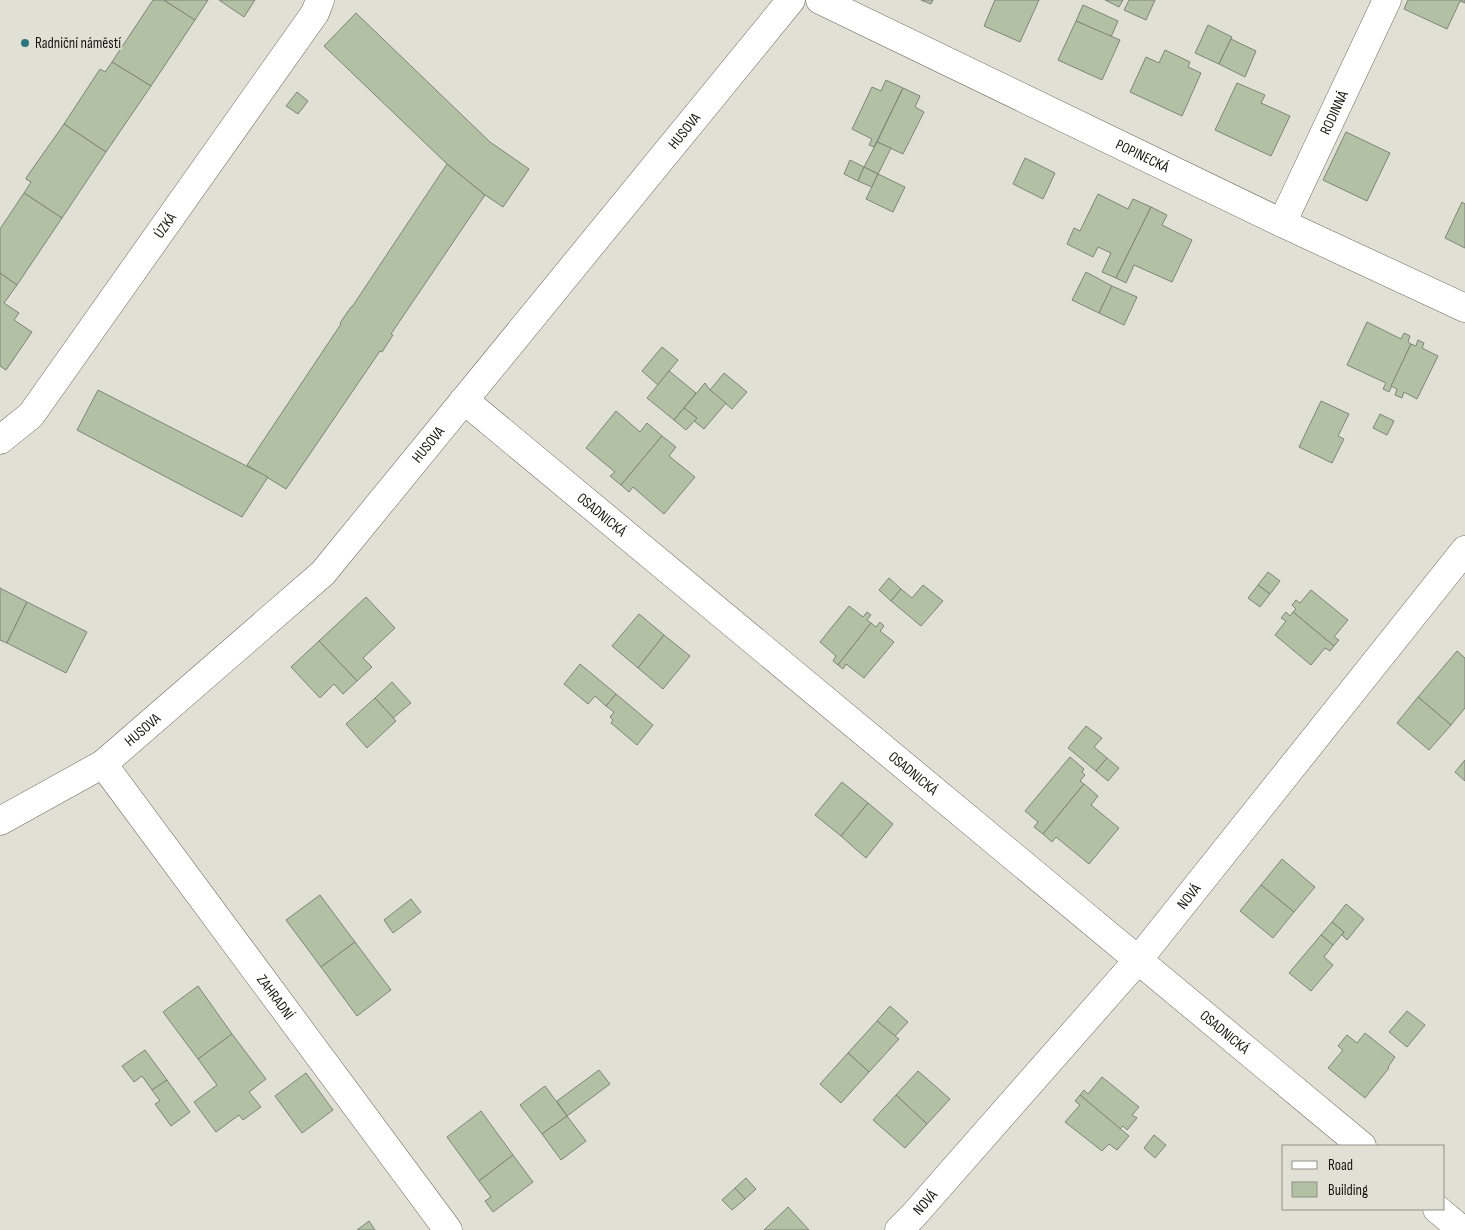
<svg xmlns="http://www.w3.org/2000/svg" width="1465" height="1230" viewBox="0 0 1465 1230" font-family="'Sofia Sans Condensed',sans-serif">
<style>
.building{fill:#b2c1a3;stroke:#7f847a}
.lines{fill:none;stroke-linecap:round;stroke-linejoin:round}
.minor-casing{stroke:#6c6c61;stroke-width:29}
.minor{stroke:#fff;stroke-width:28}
.poi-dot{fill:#2d757e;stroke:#e0e0d4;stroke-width:2}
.labels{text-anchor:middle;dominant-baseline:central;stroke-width:4;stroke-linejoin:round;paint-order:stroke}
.poi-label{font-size:15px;fill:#171713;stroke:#e0e0d4;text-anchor:start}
.street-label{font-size:15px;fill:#171713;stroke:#e0e0d4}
</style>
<rect width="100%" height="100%" fill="#e0e0d4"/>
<!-- building -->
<g class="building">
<path d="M 153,0 L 164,0 L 195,20 L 151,86 L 112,62 Z"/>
<path d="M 164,0 L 208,0 L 195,20 Z"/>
<path d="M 219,0 L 255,0 L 244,17 Z"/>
<path d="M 921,0 L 933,0 L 931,4 Z"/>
<path d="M 995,0 L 1039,0 L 1020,42 L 984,26 Z"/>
<path d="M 1105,0 L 1123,0 L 1119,7 Z"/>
<path d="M 1129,0 L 1155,0 L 1146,20 L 1124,10 Z"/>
<path d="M 1408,0 L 1465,0 L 1465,3 L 1460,1 L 1447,29 L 1404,9 Z"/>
<path d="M 1083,5 L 1118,21 L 1111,37 L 1076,21 Z"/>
<path d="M 356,13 L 490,142 L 529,169 L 503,207 L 485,195 L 447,164 L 324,46 Z"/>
<path d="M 1076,21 L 1120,40 L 1102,80 L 1058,60 Z"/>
<path d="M 1208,25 L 1232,37 L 1219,64 L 1195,53 Z"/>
<path d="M 1231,39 L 1256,51 L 1245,77 L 1219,64 Z"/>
<path d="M 1165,50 L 1190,62 L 1188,67 L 1201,73 L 1182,116 L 1130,92 L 1146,57 L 1159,63 Z"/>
<path d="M 112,62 L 151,86 L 106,152 L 64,124 L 100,69 L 105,72 Z"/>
<path d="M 886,80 L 903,88 L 874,147 L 869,145 L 872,139 L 852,129 L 872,87 L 881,91 Z"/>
<path d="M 1237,83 L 1265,95 L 1261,103 L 1290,116 L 1271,156 L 1215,130 Z"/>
<path d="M 903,88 L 920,96 L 915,107 L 924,112 L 903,154 L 877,142 Z"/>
<path d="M 297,92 L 308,101 L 298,114 L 286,106 Z"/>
<path d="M 64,124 L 106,152 L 62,218 L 24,193 L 31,182 L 26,179 L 26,178 Z"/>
<path d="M 1346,132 L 1390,153 L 1367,201 L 1323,180 Z"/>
<path d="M 877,142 L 891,148 L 878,174 L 864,167 Z"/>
<path d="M 1025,158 L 1055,173 L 1043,199 L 1013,184 Z"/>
<path d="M 850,160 L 864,167 L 858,181 L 844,174 Z"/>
<path d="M 447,164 L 485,195 L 391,334 L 393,335 L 382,352 L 380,351 L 286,489 L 247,465 L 341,324 L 340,323 L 351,307 L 352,307 Z"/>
<path d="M 864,167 L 878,174 L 872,187 L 858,181 Z"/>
<path d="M 878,174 L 905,187 L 893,212 L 866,199 Z"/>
<path d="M 24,193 L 62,218 L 17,285 L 0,273 L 0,229 Z"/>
<path d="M 1098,194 L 1128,209 L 1133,199 L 1151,207 L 1116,278 L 1102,272 L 1111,253 L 1098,247 L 1093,257 L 1067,244 L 1074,228 L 1080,231 Z"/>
<path d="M 1462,202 L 1465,204 L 1465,248 L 1445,238 Z"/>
<path d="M 1151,207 L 1167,215 L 1162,225 L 1192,240 L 1172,282 L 1134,265 L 1126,283 L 1116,278 Z"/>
<path d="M 1086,272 L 1112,286 L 1099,313 L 1072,300 Z"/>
<path d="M 0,273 L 17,285 L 4,303 L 19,313 L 14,320 L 32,332 L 6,370 L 0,366 Z"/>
<path d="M 1112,286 L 1137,297 L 1124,325 L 1099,313 Z"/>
<path d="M 1367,322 L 1401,339 L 1404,333 L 1410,336 L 1408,342 L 1411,344 L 1389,392 L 1383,389 L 1386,383 L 1347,365 Z"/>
<path d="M 1418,340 L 1424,343 L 1422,348 L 1438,356 L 1417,399 L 1404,392 L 1402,398 L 1395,395 L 1397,389 L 1391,386 L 1411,344 L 1416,346 Z"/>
<path d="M 662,347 L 678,360 L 658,385 L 642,371 Z"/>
<path d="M 669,371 L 696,393 L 674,420 L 647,398 Z"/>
<path d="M 724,373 L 747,392 L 732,409 L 710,390 Z"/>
<path d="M 705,383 L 710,390 L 726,403 L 704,429 L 694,421 L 697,418 L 684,408 Z"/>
<path d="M 98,390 L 268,477 L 242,517 L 77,430 Z"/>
<path d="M 1321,401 L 1349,414 L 1338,436 L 1344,439 L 1332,463 L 1299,447 Z"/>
<path d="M 684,408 L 697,418 L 686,430 L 674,420 Z"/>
<path d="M 616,411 L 640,432 L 647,423 L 662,436 L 621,485 L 610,476 L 615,472 L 586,448 Z"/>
<path d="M 1380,414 L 1394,421 L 1387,435 L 1373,428 Z"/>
<path d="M 662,436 L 676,447 L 669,456 L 695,477 L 664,514 L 633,487 L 629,492 L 621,485 Z"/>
<path d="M 1268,572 L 1280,581 L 1270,594 L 1258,585 Z"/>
<path d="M 889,578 L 901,589 L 891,601 L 879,590 Z"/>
<path d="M 923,585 L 943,601 L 921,626 L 891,601 L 901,589 L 912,598 Z"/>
<path d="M 1258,585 L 1270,594 L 1260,607 L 1248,598 Z"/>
<path d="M 0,588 L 27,602 L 7,643 L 0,640 Z"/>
<path d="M 1311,590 L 1348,620 L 1334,637 L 1339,640 L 1334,646 L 1293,612 L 1296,609 L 1292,605 L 1296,600 L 1300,603 Z"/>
<path d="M 366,597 L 395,628 L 363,658 L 372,667 L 357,681 L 319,641 Z"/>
<path d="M 27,602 L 87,632 L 66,673 L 7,643 Z"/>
<path d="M 849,606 L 863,617 L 867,612 L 871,615 L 867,620 L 871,623 L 838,665 L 833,661 L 836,656 L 820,642 Z"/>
<path d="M 1286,612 L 1290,616 L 1293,612 L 1334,646 L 1330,651 L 1325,648 L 1311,665 L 1275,635 L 1286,621 L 1281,618 Z"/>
<path d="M 639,614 L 664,635 L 638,668 L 612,646 Z"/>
<path d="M 880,622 L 884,626 L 880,631 L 894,642 L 864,678 L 846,664 L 843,669 L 838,665 L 871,623 L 876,627 Z"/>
<path d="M 664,635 L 690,656 L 663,689 L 638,668 Z"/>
<path d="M 319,641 L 357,681 L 343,694 L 334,684 L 320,698 L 291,667 Z"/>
<path d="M 1457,651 L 1465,658 L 1465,708 L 1451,725 L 1418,697 Z"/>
<path d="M 580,664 L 616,694 L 606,706 L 595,696 L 588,704 L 564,684 Z"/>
<path d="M 392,682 L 411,703 L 393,718 L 375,698 Z"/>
<path d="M 616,694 L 653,725 L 637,745 L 611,723 L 613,720 L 610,717 L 614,712 L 606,706 Z"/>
<path d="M 1418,697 L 1451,725 L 1429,750 L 1397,723 Z"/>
<path d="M 375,698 L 396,721 L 367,748 L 346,724 Z"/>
<path d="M 1086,726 L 1102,738 L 1094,747 L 1107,758 L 1096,771 L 1068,748 Z"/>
<path d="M 1070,757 L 1084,769 L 1082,772 L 1085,775 L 1080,781 L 1084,784 L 1043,834 L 1034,827 L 1038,822 L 1025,811 Z"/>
<path d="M 1107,758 L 1119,768 L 1108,781 L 1096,771 Z"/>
<path d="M 1465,760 L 1465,781 L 1455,772 Z"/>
<path d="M 842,782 L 868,803 L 841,836 L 815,815 Z"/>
<path d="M 1084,784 L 1098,796 L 1091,805 L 1119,828 L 1089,864 L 1056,837 L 1052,842 L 1043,834 Z"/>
<path d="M 868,803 L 893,824 L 866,858 L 841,836 Z"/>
<path d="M 1282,859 L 1315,887 L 1294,912 L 1261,885 Z"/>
<path d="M 1261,885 L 1294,912 L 1273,938 L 1240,911 Z"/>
<path d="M 320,895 L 355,942 L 321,967 L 286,920 Z"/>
<path d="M 411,899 L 421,912 L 393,933 L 384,920 Z"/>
<path d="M 1346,904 L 1364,919 L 1347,940 L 1342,935 L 1344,932 L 1332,922 Z"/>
<path d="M 1332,922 L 1344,932 L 1333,945 L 1321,935 Z"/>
<path d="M 1321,935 L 1333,945 L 1324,957 L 1333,965 L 1311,991 L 1289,973 Z"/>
<path d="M 355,942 L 391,990 L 357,1016 L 321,967 Z"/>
<path d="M 198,986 L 232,1034 L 198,1059 L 163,1012 Z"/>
<path d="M 890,1006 L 908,1022 L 895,1036 L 877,1021 Z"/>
<path d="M 1407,1011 L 1425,1025 L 1407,1047 L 1389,1032 Z"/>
<path d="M 877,1021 L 899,1039 L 869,1072 L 848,1053 Z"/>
<path d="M 1365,1033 L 1395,1057 L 1388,1067 L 1389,1068 L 1365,1098 L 1328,1068 L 1343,1050 L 1338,1046 L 1347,1035 L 1357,1043 Z"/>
<path d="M 232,1034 L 266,1079 L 249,1092 L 261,1107 L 243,1120 L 239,1115 L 216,1132 L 194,1102 L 217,1085 L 198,1059 Z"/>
<path d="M 145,1050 L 167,1080 L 152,1090 L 142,1076 L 134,1082 L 122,1066 Z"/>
<path d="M 848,1053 L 869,1072 L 841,1103 L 820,1084 Z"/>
<path d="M 599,1070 L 610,1084 L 567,1116 L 557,1101 Z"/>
<path d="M 918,1071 L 950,1099 L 927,1124 L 896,1095 Z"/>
<path d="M 306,1073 L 333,1110 L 302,1133 L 275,1096 Z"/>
<path d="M 1102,1077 L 1139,1107 L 1132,1115 L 1137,1118 L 1127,1130 L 1123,1126 L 1120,1129 L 1080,1095 L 1084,1090 L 1088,1094 Z"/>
<path d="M 167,1080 L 190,1112 L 171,1126 L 155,1104 L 160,1101 L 152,1090 Z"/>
<path d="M 545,1086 L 567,1116 L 542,1134 L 520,1105 Z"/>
<path d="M 896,1095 L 927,1124 L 905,1148 L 873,1120 Z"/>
<path d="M 1080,1095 L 1129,1136 L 1117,1150 L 1109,1144 L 1102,1151 L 1065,1122 L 1080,1105 L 1075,1101 Z"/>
<path d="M 481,1111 L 513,1155 L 479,1181 L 447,1137 Z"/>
<path d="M 567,1116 L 586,1141 L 561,1160 L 542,1134 Z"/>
<path d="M 1154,1135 L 1166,1145 L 1155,1158 L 1144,1148 Z"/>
<path d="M 513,1155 L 533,1182 L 493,1212 L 485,1201 L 491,1197 L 479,1181 Z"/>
<path d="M 746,1178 L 756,1189 L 745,1199 L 735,1188 Z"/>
<path d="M 735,1188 L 745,1199 L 732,1210 L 722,1200 Z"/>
<path d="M 788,1207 L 809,1230 L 764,1230 Z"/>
<path d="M 369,1221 L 375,1230 L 357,1230 Z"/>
</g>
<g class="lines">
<!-- minor casing -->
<g class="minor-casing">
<g id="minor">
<path id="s1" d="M 820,0 L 1282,223 L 1465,308"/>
<path id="s2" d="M 1282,223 L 1387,0"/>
<path id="s3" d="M 464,400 L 1362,1146"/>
<path id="s4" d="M 0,440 L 31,415 L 315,13 L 320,0"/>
<path id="s5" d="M 103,764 L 448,1230"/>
<path id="s6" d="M 0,821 L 103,764 L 323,573 L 791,0"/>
<path d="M 1437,1209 L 1462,1230"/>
<path id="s7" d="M 899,1230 L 913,1216 L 1138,960 L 1465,550"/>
</g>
</g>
<!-- minor -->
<use href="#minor" class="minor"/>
</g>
<!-- markers -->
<circle class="poi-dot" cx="25" cy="43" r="5"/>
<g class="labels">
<!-- poi labels -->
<g class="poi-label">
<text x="35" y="43">Radniční náměstí</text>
</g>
<!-- street labels -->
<g class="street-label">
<text stroke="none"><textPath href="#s2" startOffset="122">RODINNÁ</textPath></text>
<text stroke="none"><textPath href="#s6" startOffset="980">HUSOVA</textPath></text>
<text stroke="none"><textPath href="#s1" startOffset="358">POPINECKÁ</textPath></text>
<text stroke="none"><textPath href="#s4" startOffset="272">ÚZKÁ</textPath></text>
<text stroke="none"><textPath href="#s6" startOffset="575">HUSOVA</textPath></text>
<text stroke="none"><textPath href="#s3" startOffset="179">OSADNICKÁ</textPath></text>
<text stroke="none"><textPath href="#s6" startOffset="170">HUSOVA</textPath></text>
<text stroke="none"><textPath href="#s3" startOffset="584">OSADNICKÁ</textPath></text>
<text stroke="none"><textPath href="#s7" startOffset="442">NOVÁ</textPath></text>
<text stroke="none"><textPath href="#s5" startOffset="290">ZAHRADNÍ</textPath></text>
<text stroke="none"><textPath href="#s3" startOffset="989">OSADNICKÁ</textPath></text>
<text stroke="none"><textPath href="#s7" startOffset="38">NOVÁ</textPath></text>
</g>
</g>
<!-- legend -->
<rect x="1282" y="1145" width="162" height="65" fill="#e0e0d4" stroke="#909087"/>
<rect x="1292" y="1161" width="25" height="8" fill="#ffffff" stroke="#909087"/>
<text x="1328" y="1170" font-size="15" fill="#171713">Road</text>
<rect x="1292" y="1182" width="25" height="15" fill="#b2c1a3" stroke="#909087"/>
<text x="1328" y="1195" font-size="15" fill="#171713">Building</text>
</svg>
